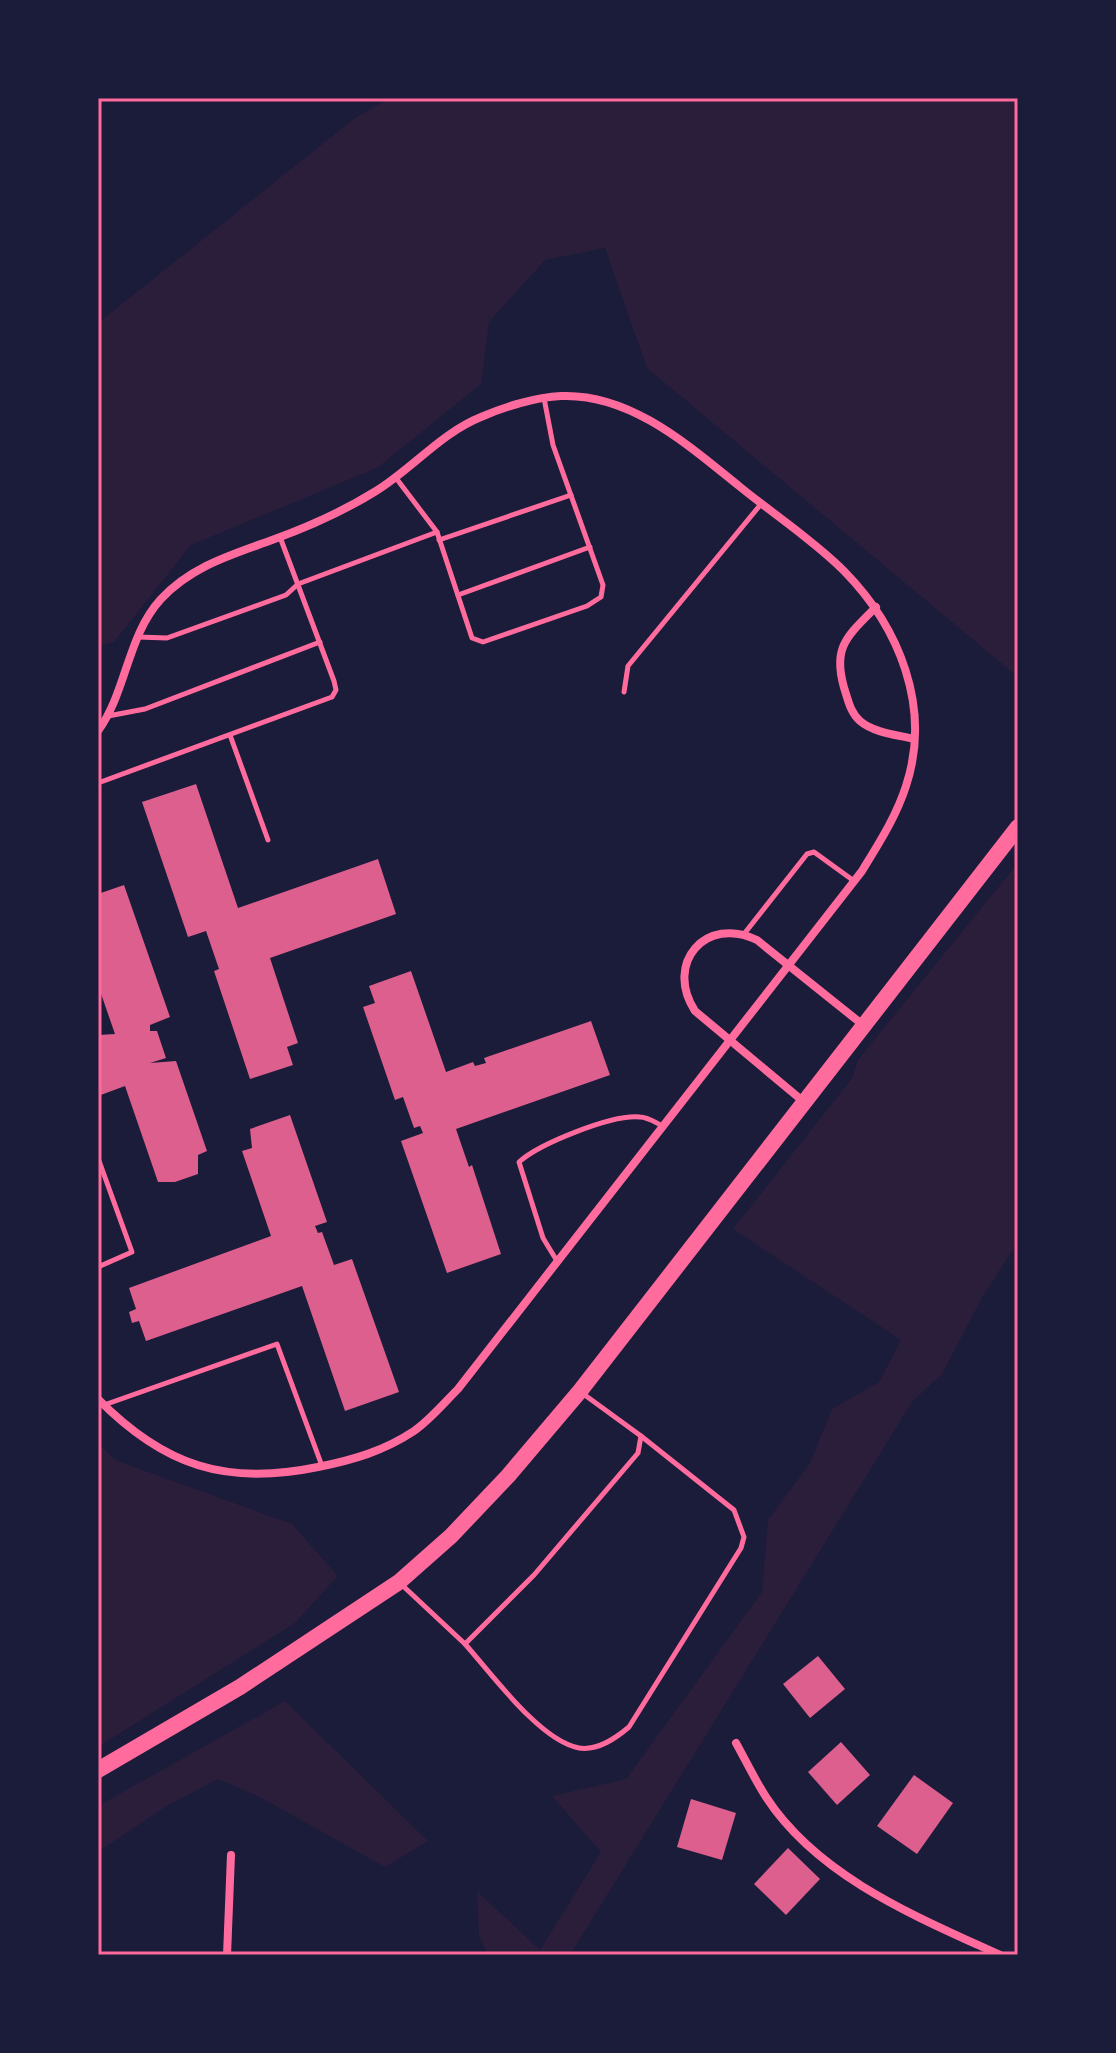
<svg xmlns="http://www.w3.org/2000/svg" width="1116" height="2053" viewBox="0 0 1116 2053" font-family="'DM Sans',sans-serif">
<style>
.green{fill:#2a1e3b}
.building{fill:#dd5f8e}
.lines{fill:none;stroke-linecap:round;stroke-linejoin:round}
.service{stroke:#ff6b9d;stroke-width:5}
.minor{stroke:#ff6b9d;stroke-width:8}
.secondary{stroke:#ff6b9d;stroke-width:16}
.neatline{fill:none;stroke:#ff6b9d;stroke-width:3}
</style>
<rect width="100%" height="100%" fill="#1b1b3a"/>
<!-- green -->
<g class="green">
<path d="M 390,98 L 1018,98 L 1018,677 L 647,368 L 605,248 L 545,260 L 489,322 L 481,384 L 377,468 L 191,545 L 114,642 L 98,646 L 98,323 L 355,118 Z"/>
<path d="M 1018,863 L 1018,1242 L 983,1296 L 942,1374 L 912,1402 L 570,1955 L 488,1955 L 479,1935 L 477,1891 L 540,1950 L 601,1852 L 552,1796 L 626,1779 L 762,1592 L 768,1520 L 810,1463 L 832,1409 L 879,1382 L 901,1340 L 733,1229 L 853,1077 L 857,1061 Z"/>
<path d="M 98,1442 L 115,1460 L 292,1524 L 338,1576 L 295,1623 L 98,1747 Z"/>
<path d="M 285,1701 L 428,1841 L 385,1867 L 258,1796 L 218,1779 L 165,1807 L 98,1852 L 98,1806 Z"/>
</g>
<!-- building -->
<g class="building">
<path d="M 196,784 L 238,908 L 378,859 L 396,914 L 270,958 L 298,1043 L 287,1047 L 293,1065 L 250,1079 L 214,971 L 219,969 L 206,931 L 188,937 L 142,802 Z"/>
<path d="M 124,885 L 170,1017 L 150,1025 L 150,1031 L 157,1031 L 166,1058 L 150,1063 L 176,1061 L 207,1151 L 198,1155 L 198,1174 L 175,1182 L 158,1182 L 125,1086 L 98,1096 L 98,1035 L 115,1034 L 98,985 L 98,894 Z"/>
<path d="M 411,971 L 446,1072 L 473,1062 L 475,1066 L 486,1063 L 484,1058 L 591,1021 L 610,1075 L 456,1129 L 469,1167 L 472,1165 L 501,1254 L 447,1273 L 401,1141 L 423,1133 L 420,1126 L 414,1128 L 403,1097 L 395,1100 L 363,1007 L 375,1003 L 369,986 Z"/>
<path d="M 290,1115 L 327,1222 L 315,1226 L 318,1233 L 322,1232 L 334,1265 L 352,1259 L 399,1392 L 345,1411 L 302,1286 L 146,1341 L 139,1321 L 132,1323 L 129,1312 L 136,1309 L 129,1288 L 271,1236 L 242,1151 L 252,1148 L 250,1129 Z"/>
<path d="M 818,1656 L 845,1689 L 810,1718 L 783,1684 Z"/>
<path d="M 841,1742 L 870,1775 L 837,1805 L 808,1772 Z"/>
<path d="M 914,1775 L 953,1803 L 917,1854 L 877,1826 Z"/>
<path d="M 691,1799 L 736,1813 L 722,1860 L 677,1847 Z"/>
<path d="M 788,1848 L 820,1879 L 786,1915 L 754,1884 Z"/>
</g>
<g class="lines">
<!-- service -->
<g class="service">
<path d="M 396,478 L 437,532 L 472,638 L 483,642 L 587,606 L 601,597 L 603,585 L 553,445 L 544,398"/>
<path d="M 439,540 L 571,495"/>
<path d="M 458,595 L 590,547"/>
<path d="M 138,637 L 167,638 L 286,595 L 298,584 L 437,532"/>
<path d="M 624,692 L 628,666 L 761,504"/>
<path d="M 108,716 L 145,709 L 320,642"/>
<path d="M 230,735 L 268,840"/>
<path d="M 98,783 L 332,697 L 336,690 L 334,681 L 280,537"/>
<path d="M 744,934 L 807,854 L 814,852 L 854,881"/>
<path d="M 98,1158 L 132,1252 L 98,1267"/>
<path d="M 557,1261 L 543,1238 L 519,1162 C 539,1144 612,1114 640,1117 C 648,1117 656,1123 663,1126"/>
<path d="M 104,1405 L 277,1344 L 322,1466"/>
<path d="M 402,1585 L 465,1644 L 534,1575 L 638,1453 L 641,1436 L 582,1393"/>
<path d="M 465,1644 C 491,1673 540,1741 579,1748 C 598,1751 616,1738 629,1727 L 741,1548 L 744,1537 L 734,1510 L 641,1436"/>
</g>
<!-- minor -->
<g class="minor">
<path d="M 876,607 C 845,638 831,649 846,694 C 849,704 852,714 860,721 C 874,733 898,735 914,739"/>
<path d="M 98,731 C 127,691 127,636 161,599 C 192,566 231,555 272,540 C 308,527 344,511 376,491 C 412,469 441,433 481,417 C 504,407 536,397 561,396 C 630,393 688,445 739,486 C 773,514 812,539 844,571 C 899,627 932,707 906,786 C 896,817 879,843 862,871 L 458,1389 C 444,1403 430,1420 414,1431 C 384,1451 353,1460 318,1467 C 226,1486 164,1466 98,1399"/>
<path d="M 804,1102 L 695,1011 C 664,963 706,915 757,940 L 863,1025"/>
<path d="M 736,1743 C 746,1761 755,1780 766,1797 C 818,1877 917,1917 1000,1955"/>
<path d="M 227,1955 L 231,1855"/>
</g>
<!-- secondary -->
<path class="secondary" d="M 98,1770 L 240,1687 L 399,1582 L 451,1536 L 508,1476 L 580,1391 L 1018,827"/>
</g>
<!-- border -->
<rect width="1116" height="2053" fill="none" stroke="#1b1b3a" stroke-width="200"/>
<rect x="100" y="100" width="916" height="1853" class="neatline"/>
</svg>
